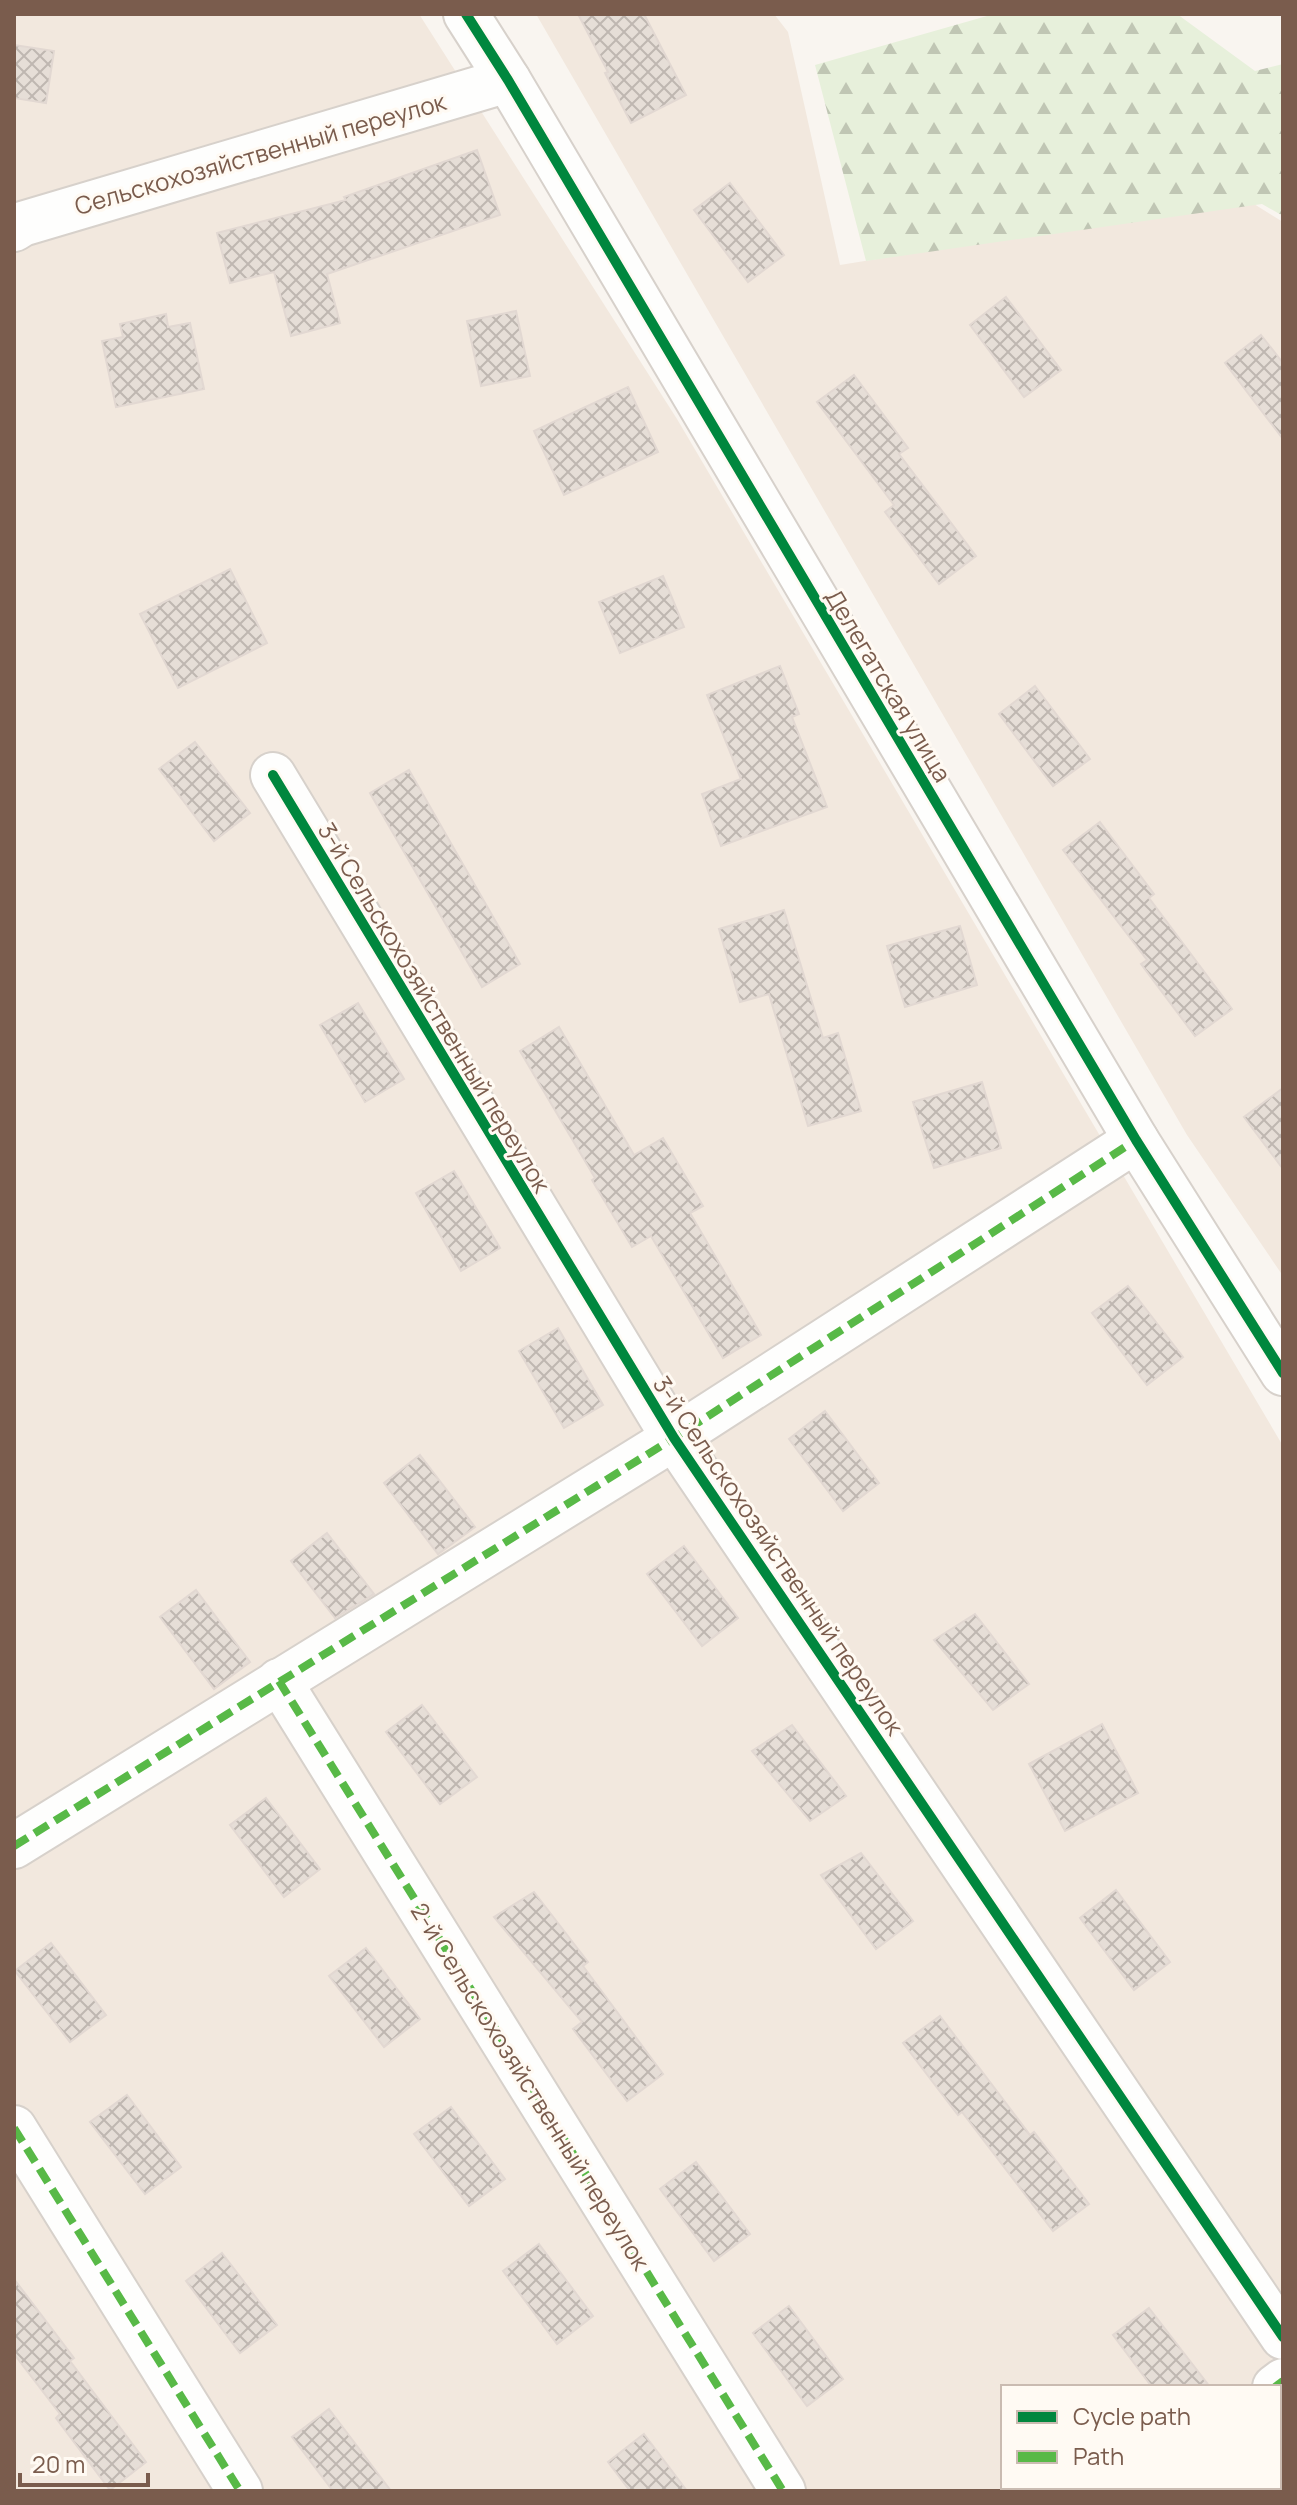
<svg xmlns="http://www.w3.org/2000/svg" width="1297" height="2505" viewBox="0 0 1297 2505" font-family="Manrope,sans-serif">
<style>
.residential{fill:#f2e8de;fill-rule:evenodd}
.forest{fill:url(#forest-firs)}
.building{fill:url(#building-cross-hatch);stroke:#e2d8d2;stroke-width:2}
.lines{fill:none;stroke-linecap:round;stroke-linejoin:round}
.minor-casing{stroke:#d7d1cb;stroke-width:48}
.minor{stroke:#fefefd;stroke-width:44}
.quiet{stroke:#58b947;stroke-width:8;stroke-dasharray:16 8;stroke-linecap:butt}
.cycleway-casing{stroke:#fffaf3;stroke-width:15}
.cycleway{stroke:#00873e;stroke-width:10}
.labels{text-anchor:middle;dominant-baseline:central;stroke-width:6;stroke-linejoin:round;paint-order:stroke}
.street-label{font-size:24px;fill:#7a5c4d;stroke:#fffaf3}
</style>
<defs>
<pattern id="forest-firs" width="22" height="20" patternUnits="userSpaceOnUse" patternTransform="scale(2)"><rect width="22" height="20" fill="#e7f0db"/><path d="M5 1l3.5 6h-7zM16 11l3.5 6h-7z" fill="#c0c6b4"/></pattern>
<pattern id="building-cross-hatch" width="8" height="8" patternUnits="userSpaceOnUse" patternTransform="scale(2)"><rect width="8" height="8" fill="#e6ded7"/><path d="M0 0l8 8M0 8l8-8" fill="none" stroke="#bfb7b1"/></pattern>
</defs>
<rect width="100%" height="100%" fill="#f9f5f0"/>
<!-- residential -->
<g class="residential">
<path d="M 14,14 L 419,14 L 677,419 L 1283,1446 L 1283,2491 L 14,2491 ZM 1003,2387 L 1279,2387 L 1279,2487 L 1003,2487 Z"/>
<path d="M 536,14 L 774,14 L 788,32 L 840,265 L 1246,199 L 1283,222 L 1283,1276 L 1187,1135 Z"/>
</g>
<!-- forest -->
<path class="forest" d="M 994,14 L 1177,14 L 1255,71 L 1283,64 L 1283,216 L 1262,204 L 866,261 L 815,65 Z"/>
<!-- building -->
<g class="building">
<path d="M 578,14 L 644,14 L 686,95 L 631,123 L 605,73 L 608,72 Z"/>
<path d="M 14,45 L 54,51 L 46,103 L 14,98 Z"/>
<path d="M 477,150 L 500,215 L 327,274 L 340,323 L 291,336 L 274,272 L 230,283 L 217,233 L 346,200 L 344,197 Z"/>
<path d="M 730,183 L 784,255 L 748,282 L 694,210 Z"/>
<path d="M 1006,297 L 1061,370 L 1024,397 L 970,325 Z"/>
<path d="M 516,311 L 530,376 L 481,386 L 467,321 Z"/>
<path d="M 166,314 L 168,327 L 190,323 L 204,389 L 116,407 L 102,341 L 123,337 L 120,324 Z"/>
<path d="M 1261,335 L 1283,363 L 1283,439 L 1225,363 Z"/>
<path d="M 854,375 L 908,448 L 899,454 L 976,556 L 939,584 L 885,512 L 894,505 L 817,402 Z"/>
<path d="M 628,387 L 658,452 L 564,495 L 534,431 Z"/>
<path d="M 230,569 L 267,643 L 178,688 L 140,614 Z"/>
<path d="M 663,576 L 684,627 L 620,653 L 599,602 Z"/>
<path d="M 780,666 L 799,714 L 792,717 L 827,807 L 721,846 L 702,794 L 741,779 L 707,695 Z"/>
<path d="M 1035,686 L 1090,759 L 1053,786 L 999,714 Z"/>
<path d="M 195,742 L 250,813 L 214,841 L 159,769 Z"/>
<path d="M 409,770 L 520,964 L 482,987 L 370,793 Z"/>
<path d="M 1100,822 L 1154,894 L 1149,898 L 1232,1009 L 1195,1036 L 1141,964 L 1147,960 L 1063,850 Z"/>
<path d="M 784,910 L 823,1038 L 838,1033 L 861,1111 L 808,1126 L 769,994 L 740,1002 L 719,929 Z"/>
<path d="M 960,926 L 977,985 L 905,1007 L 887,946 Z"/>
<path d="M 358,1003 L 404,1079 L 365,1102 L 320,1025 Z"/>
<path d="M 559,1027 L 634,1155 L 663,1138 L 703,1206 L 690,1213 L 761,1335 L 723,1358 L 651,1236 L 632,1247 L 592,1180 L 595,1178 L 520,1051 Z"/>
<path d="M 982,1082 L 1001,1148 L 934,1168 L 913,1102 Z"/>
<path d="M 1283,1088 L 1283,1169 L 1244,1117 Z"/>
<path d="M 454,1171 L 500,1248 L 461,1271 L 416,1193 Z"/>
<path d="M 1128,1286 L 1183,1357 L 1147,1385 L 1092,1313 Z"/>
<path d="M 558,1328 L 603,1405 L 564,1428 L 519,1351 Z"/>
<path d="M 825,1411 L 879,1483 L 843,1511 L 789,1439 Z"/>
<path d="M 420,1455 L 475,1527 L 438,1554 L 384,1483 Z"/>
<path d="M 327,1533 L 374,1594 L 335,1618 L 291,1561 Z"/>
<path d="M 684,1546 L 738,1618 L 702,1646 L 647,1574 Z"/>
<path d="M 196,1590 L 250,1662 L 214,1689 L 160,1617 Z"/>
<path d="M 975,1614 L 1029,1684 L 993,1710 L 934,1640 Z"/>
<path d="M 422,1705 L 477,1777 L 440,1804 L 386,1732 Z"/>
<path d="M 1102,1724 L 1138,1793 L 1065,1831 L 1029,1764 Z"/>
<path d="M 792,1725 L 846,1796 L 810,1821 L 752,1751 Z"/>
<path d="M 266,1798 L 320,1869 L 284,1897 L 230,1825 Z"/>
<path d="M 861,1853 L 913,1921 L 876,1949 L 821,1875 Z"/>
<path d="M 1116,1890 L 1170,1962 L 1134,1990 L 1080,1918 Z"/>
<path d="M 534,1892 L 588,1962 L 583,1966 L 663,2074 L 627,2101 L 573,2029 L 582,2022 L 494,1917 Z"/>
<path d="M 51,1943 L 106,2015 L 70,2042 L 15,1971 Z"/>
<path d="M 366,1948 L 420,2019 L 384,2047 L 329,1976 Z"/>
<path d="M 940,2016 L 1030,2135 L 1034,2132 L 1089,2204 L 1053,2231 L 962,2112 L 958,2115 L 903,2043 Z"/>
<path d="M 127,2095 L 181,2167 L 145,2194 L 90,2122 Z"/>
<path d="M 451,2107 L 505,2179 L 469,2206 L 414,2134 Z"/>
<path d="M 696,2162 L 750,2234 L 714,2261 L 660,2189 Z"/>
<path d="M 539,2244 L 593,2316 L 557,2344 L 503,2271 Z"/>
<path d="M 222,2253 L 277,2325 L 240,2353 L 186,2281 Z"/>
<path d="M 14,2279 L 74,2358 L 70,2361 L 146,2462 L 110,2490 L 56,2418 L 60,2414 L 14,2354 Z"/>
<path d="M 789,2306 L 843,2379 L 807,2406 L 753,2333 Z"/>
<path d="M 1149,2308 L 1210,2387 L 1152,2387 L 1113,2335 Z"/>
<path d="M 329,2409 L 391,2491 L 333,2491 L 292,2437 Z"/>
<path d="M 644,2434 L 687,2491 L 630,2491 L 608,2462 Z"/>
</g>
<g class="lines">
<!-- minor casing -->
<g class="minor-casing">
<g id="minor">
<path d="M 466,14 L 508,80 L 1136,1140 L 1283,1373"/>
<path d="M 14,229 L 22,224 L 508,80"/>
<path d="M 273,775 L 674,1438 L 1283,2337"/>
<path d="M 279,1681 L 783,2491"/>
<path d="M 14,1846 L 674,1438 L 1136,1140"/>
<path d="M 14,2128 L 240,2491"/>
<path d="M 1275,2387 L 1283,2381"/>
<path d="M 1124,2491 L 1129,2487"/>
</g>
</g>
<!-- minor -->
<use href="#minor" class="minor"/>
<!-- quiet -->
<g class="quiet">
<path d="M 279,1681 L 783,2491"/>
<path d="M 14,1846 L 674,1438 L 1136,1140"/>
<path d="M 14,2128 L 240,2491"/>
<path d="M 1275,2387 L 1283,2381"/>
<path d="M 1124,2491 L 1129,2487"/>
</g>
<!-- cycleway casing -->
<g class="cycleway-casing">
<g id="cycleway">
<path d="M 466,14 L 508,80 L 1136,1140 L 1283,1373"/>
<path d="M 273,775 L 674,1438 L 1283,2337"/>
</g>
</g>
<!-- cycleway -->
<use href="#cycleway" class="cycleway"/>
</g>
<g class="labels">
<!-- street labels -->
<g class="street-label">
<text transform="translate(260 153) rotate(-16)">Сельскохозяйственный переулок</text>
<text transform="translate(889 685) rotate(59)">Делегатская улица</text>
<text transform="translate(435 1007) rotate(59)">3-й Сельскохозяйственный переулок</text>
<text transform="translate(779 1555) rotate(56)">3-й Сельскохозяйственный переулок</text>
<text transform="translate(531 2086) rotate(58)">2-й Сельскохозяйственный переулок</text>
</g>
</g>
<!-- border -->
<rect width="1297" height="2505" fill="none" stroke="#7a5c4d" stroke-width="32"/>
<!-- legend -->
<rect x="1001" y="2385" width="280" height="104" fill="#fffaf3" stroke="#cabbb1" stroke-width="2"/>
<rect x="1017" y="2411" width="40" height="12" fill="#00873e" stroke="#cabbb1" stroke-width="2"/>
<text x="1073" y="2425" font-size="24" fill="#7a5c4d">Cycle path</text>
<rect x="1017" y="2451" width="40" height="12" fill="#58b947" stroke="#cabbb1" stroke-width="2"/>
<text x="1073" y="2465" font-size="24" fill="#7a5c4d">Path</text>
<!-- scale -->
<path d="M20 2473v12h128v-12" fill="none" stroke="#7a5c4d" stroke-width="4"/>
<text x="32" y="2473" font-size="24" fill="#7a5c4d" stroke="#fffaf3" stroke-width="6" paint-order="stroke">20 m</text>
</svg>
